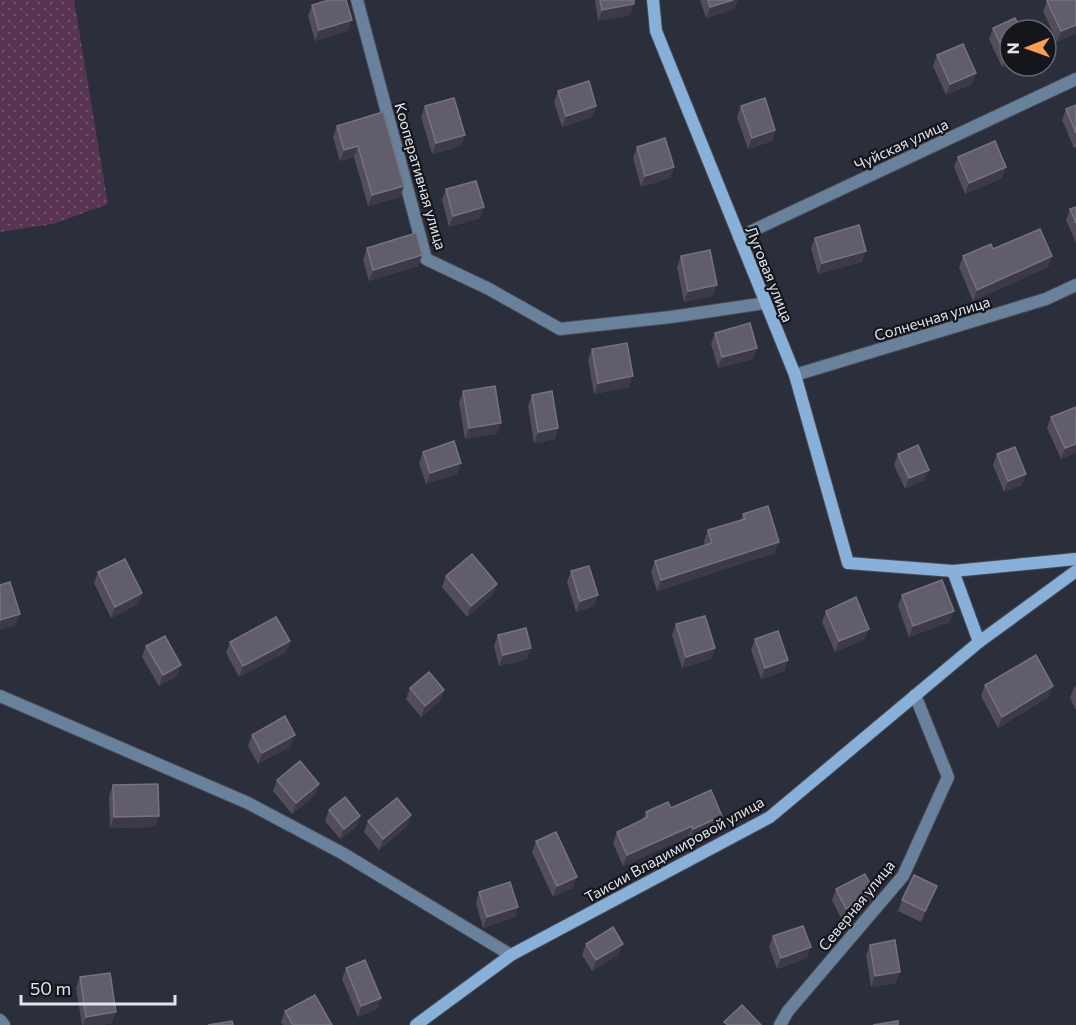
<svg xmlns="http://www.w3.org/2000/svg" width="1076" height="1025" viewBox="0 0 1076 1025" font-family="Commissioner,sans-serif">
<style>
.green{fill:url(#green-dots)}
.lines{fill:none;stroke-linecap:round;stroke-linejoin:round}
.street-casing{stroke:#484b57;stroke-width:14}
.secondary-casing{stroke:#484b57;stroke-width:14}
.street{stroke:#69819b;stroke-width:12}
.secondary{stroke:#88b0d9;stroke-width:12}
.wall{fill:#534d5b}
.shaded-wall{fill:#3c3a48}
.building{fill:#625d6b;stroke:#76727f;stroke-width:1.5}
.labels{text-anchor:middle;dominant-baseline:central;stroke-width:4.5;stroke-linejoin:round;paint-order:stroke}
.street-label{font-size:15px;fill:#e2e3ec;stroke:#15161c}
</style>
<defs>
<pattern id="green-dots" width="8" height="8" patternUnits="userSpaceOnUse" patternTransform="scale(1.5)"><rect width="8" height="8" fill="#593453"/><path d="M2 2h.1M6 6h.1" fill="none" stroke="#71516c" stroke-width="1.8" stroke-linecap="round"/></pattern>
</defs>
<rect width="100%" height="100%" fill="#2b2e3b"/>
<!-- green -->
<path class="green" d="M 0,0 L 74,0 L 108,204 L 53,224 L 0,232 Z"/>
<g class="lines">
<!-- street casing -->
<g class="street-casing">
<g id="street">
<path d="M 357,0 L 426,259 L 489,289 L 560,329 L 671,317 L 766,303"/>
<path d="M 739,237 L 1076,79"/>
<path d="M 795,375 L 1046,299 L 1076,285"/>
<path d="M 0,696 L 248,803 L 342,853 L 511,955"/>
<path d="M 0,1020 L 4,1025"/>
<path d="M 780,1025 L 788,1011 L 903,876 L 948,777 L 915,695"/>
</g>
</g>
<!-- secondary casing -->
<g class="secondary-casing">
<g id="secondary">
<path d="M 653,0 L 656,31 L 795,375 L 848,563 L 953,571 L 1076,559"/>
<path d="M 953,571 L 979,642"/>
<path d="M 416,1025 L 511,955 L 770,817 L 979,642 L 1076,571"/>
</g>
</g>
<!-- street -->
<use href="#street" class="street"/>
<!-- secondary -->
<use href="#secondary" class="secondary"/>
</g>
<!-- wall -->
<g class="wall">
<path d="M 595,0 L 634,0 L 630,15 L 598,21 Z"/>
<path d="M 700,0 L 733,0 L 735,9 L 706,18 Z"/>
<path d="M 1076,0 L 1057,42 L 1043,11 L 1047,1 Z"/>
<path d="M 312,5 L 348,31 L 315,41 L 308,16 Z"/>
<path d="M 993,28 L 1010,64 L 1002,67 L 989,39 Z"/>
<path d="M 937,55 L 972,84 L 946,95 L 933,66 Z"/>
<path d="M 558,91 L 596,106 L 592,117 L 562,127 L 554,102 Z"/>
<path d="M 1076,105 L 1076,147 L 1074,148 L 1062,120 L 1066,109 Z"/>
<path d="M 425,106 L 461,146 L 432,154 L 421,117 Z"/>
<path d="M 741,106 L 775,130 L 772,141 L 748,149 L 737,117 Z"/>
<path d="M 337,126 L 404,186 L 400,197 L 368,206 L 354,157 L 340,161 L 333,137 Z"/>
<path d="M 637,147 L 674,167 L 670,178 L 641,187 L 633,158 Z"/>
<path d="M 958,157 L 1006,167 L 1002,178 L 965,194 L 954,167 Z"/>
<path d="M 446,189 L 484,207 L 480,218 L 449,227 L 442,200 Z"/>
<path d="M 1076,207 L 1076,243 L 1066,220 L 1070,209 Z"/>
<path d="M 815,238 L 862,262 L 818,274 L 811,248 Z"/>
<path d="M 367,248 L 422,255 L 418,266 L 369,281 L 363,259 Z"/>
<path d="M 993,249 L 1052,256 L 1048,267 L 973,301 L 959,267 L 963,256 Z"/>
<path d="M 681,256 L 713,296 L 684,302 L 677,267 Z"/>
<path d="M 715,333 L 753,359 L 718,368 L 711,344 Z"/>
<path d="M 592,349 L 629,387 L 594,394 L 588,360 Z"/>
<path d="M 463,391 L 497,434 L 465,439 L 459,402 Z"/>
<path d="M 532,395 L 555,439 L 534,443 L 528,406 Z"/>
<path d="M 1076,407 L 1076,453 L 1061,459 L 1047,428 L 1051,417 Z"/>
<path d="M 423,452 L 461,463 L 457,474 L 426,484 L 419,463 Z"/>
<path d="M 898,454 L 925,480 L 905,489 L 894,465 Z"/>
<path d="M 997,454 L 1026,474 L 1022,485 L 1004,492 L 993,465 Z"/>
<path d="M 743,514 L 775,553 L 657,591 L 651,572 L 655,561 L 705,545 L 704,541 L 708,530 L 741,520 Z"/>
<path d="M 571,571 L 594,606 L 576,612 L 567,582 Z"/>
<path d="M 98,572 L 142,593 L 138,604 L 111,618 L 94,583 Z"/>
<path d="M 446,576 L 497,584 L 493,594 L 467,617 L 442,587 Z"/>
<path d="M 902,595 L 950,622 L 909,637 L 898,606 Z"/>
<path d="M 826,611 L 865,639 L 835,652 L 822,622 Z"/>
<path d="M 676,624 L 715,648 L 711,659 L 682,668 L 672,635 Z"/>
<path d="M 498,635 L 527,659 L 499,666 L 494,646 Z"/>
<path d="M 755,639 L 788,660 L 784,671 L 761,679 L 751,650 Z"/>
<path d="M 290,641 L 286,652 L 239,677 L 226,653 L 230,642 Z"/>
<path d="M 146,646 L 177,676 L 159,686 L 142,657 Z"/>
<path d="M 985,685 L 1049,697 L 998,728 L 981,696 Z"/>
<path d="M 1076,686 L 1076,710 L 1070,698 L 1074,687 Z"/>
<path d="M 410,688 L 444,690 L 440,701 L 421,717 L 406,699 Z"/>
<path d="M 252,735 L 291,746 L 258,764 L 248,746 Z"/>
<path d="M 277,780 L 319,784 L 315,795 L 292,814 L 273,791 Z"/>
<path d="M 113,785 L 155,827 L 110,828 L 109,796 Z"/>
<path d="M 671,808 L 718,827 L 689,840 L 688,837 L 623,866 L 613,843 L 617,832 L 643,819 L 646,812 Z"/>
<path d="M 329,810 L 360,816 L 356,827 L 340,839 L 325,821 Z"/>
<path d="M 411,815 L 407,826 L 379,850 L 364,832 L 368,821 Z"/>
<path d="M 536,841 L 573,888 L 553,897 L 532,852 Z"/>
<path d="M 937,886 L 933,897 L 921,922 L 898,911 L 902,900 Z"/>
<path d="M 836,889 L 874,891 L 870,902 L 842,920 L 832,900 Z"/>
<path d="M 479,892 L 518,907 L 515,917 L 483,928 L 476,903 Z"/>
<path d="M 773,936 L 807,958 L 777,969 L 769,947 Z"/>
<path d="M 586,944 L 619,954 L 592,971 L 582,955 Z"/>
<path d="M 870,945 L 896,983 L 871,987 L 866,955 Z"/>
<path d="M 346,968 L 381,998 L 377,1009 L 358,1017 L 342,979 Z"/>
<path d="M 80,977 L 112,1023 L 101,1025 L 82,1025 L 76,988 Z"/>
<path d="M 285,1011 L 332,1025 L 283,1025 L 281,1022 Z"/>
</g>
<!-- shaded-wall -->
<g class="shaded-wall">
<path d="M 733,0 L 738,0 L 735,9 L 706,18 L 710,7 Z"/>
<path d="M 634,4 L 630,15 L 598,21 L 602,10 Z"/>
<path d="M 352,20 L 348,31 L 315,41 L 319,30 Z"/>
<path d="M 1076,25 L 1076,34 L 1057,42 L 1061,31 Z"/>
<path d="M 1010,55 L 1010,64 L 1002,67 L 1006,57 Z"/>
<path d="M 976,73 L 972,84 L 946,95 L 950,84 Z"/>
<path d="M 596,106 L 592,117 L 562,127 L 566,116 Z"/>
<path d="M 775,130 L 772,141 L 748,149 L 752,138 Z"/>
<path d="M 465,135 L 461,146 L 432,154 L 436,143 Z"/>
<path d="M 358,146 L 354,157 L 340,161 L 344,150 Z"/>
<path d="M 674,167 L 670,178 L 641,187 L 645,176 Z"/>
<path d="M 1006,167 L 1002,178 L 965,194 L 969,183 Z"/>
<path d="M 404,186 L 400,197 L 368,206 L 372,195 Z"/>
<path d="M 484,207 L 480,218 L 449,227 L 453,216 Z"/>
<path d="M 866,251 L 862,262 L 818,274 L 822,263 Z"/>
<path d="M 422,255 L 418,266 L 369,281 L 373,270 Z"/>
<path d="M 1052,256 L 1048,267 L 973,301 L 977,290 Z"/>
<path d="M 717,285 L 713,296 L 684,302 L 688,291 Z"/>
<path d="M 757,348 L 753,359 L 718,368 L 722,357 Z"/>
<path d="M 633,376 L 629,387 L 594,394 L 598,383 Z"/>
<path d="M 501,423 L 497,434 L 465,439 L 469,428 Z"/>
<path d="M 558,428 L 555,439 L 534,443 L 538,432 Z"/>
<path d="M 1076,444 L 1076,453 L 1061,459 L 1065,448 Z"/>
<path d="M 461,463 L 457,474 L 426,484 L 430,473 Z"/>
<path d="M 929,470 L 925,480 L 905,489 L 909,478 Z"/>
<path d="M 1026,474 L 1022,485 L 1004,492 L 1008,481 Z"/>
<path d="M 779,542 L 775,553 L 657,591 L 661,580 Z"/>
<path d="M 497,584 L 493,594 L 467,617 L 471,606 Z"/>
<path d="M 142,593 L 138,604 L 111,618 L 115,607 Z"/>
<path d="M 598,595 L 594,606 L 576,612 L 580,601 Z"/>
<path d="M 954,611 L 950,622 L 909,637 L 913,626 Z"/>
<path d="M 20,614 L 16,625 L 0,630 L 0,620 Z"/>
<path d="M 869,629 L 865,639 L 835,652 L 839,641 Z"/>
<path d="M 290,641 L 286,652 L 239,677 L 243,666 Z"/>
<path d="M 531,648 L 527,659 L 499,666 L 503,655 Z"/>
<path d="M 715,648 L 711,659 L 682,668 L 686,657 Z"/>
<path d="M 788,660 L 784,671 L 761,679 L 765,668 Z"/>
<path d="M 181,665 L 177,676 L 159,686 L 163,675 Z"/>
<path d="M 1053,686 L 1049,697 L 998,728 L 1002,717 Z"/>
<path d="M 444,690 L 440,701 L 421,717 L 425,706 Z"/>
<path d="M 295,735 L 291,746 L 258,764 L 262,753 Z"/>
<path d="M 319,784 L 315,795 L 292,814 L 296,803 Z"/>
<path d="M 411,815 L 407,826 L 379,850 L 383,839 Z"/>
<path d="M 159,816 L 155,827 L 110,828 L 114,817 Z"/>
<path d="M 360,816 L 356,827 L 340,839 L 344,829 Z"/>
<path d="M 722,816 L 718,827 L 689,840 L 693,829 Z"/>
<path d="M 692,826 L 688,837 L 623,866 L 627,855 Z"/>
<path d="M 577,877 L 573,888 L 553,897 L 557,886 Z"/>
<path d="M 937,886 L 933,897 L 921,922 L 925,911 Z"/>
<path d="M 874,891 L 870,902 L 842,920 L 846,909 Z"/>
<path d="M 518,907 L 515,917 L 483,928 L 487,917 Z"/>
<path d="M 623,944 L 619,954 L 592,971 L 596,960 Z"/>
<path d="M 811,947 L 807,958 L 777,969 L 781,958 Z"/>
<path d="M 900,972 L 896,983 L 871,987 L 875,976 Z"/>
<path d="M 381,998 L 377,1009 L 358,1017 L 361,1006 Z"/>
<path d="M 116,1012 L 112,1023 L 101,1025 L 83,1025 L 86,1017 Z"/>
</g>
<!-- building -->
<g class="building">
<path d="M 329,0 L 346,0 L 352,20 L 319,30 L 312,5 Z"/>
<path d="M 600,0 L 634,0 L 634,4 L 602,10 Z"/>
<path d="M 708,0 L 733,0 L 710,7 Z"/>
<path d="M 1048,0 L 1076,0 L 1076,25 L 1061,31 L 1047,1 Z"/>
<path d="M 1015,18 L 1021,30 L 1010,30 L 1010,55 L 1006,57 L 993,28 Z"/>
<path d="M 963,44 L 976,73 L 950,84 L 937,55 Z"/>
<path d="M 589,81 L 596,106 L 566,116 L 558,91 Z"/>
<path d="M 454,98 L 465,135 L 436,143 L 425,106 Z"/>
<path d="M 765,98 L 775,130 L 752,138 L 741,106 Z"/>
<path d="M 1076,105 L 1076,133 L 1066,109 Z"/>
<path d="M 383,112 L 404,186 L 372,195 L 358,146 L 344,150 L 337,126 Z"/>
<path d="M 665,138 L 674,167 L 645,176 L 637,147 Z"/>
<path d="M 995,141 L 1006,167 L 969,183 L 958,157 Z"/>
<path d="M 476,181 L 484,207 L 453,216 L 446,189 Z"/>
<path d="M 1076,207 L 1076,223 L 1070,209 Z"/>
<path d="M 859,225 L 866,251 L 822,263 L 815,238 Z"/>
<path d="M 1040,229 L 1052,256 L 977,290 L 963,256 L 991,244 L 993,249 Z"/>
<path d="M 416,233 L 422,255 L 373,270 L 367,248 Z"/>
<path d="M 710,250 L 717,285 L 688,291 L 681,256 Z"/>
<path d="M 750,323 L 757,348 L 722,357 L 715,333 Z"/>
<path d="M 627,343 L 633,376 L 598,383 L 592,349 Z"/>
<path d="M 495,386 L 501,423 L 469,428 L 463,391 Z"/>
<path d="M 552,391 L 558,428 L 538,432 L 532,395 Z"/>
<path d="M 1076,407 L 1076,444 L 1065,448 L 1051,417 Z"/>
<path d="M 454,441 L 461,463 L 430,473 L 423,452 Z"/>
<path d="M 918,445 L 929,470 L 909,478 L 898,454 Z"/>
<path d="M 1015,447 L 1026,474 L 1008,481 L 997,454 Z"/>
<path d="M 768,506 L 779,542 L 661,580 L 655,561 L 712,543 L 708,530 L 745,519 L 743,514 Z"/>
<path d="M 472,554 L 497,584 L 471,606 L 446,576 Z"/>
<path d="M 125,559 L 142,593 L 115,607 L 98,572 Z"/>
<path d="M 589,566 L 598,595 L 580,601 L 571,571 Z"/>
<path d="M 942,580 L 954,611 L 913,626 L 902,595 Z"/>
<path d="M 10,582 L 20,614 L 0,620 L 0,585 Z"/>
<path d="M 856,597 L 869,629 L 839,641 L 826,611 Z"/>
<path d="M 705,616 L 715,648 L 686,657 L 676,624 Z"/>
<path d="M 276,617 L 290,641 L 243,666 L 230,642 Z"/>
<path d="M 526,628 L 531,648 L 503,655 L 498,635 Z"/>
<path d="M 778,631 L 788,660 L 765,668 L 755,639 Z"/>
<path d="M 165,636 L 181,665 L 163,675 L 146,646 Z"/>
<path d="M 1036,655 L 1053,686 L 1002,717 L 985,685 Z"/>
<path d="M 429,672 L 444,690 L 425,706 L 410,688 Z"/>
<path d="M 285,716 L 295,735 L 262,753 L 252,735 Z"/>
<path d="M 300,761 L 319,784 L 296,803 L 277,780 Z"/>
<path d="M 158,784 L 159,816 L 114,817 L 113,785 Z"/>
<path d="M 711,790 L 722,816 L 693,829 L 692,826 L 627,855 L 617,832 L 648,817 L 646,812 L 668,802 L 671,808 Z"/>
<path d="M 345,797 L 360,816 L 344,829 L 329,810 Z"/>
<path d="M 397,798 L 411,815 L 383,839 L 368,821 Z"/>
<path d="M 556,832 L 577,877 L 557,886 L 536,841 Z"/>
<path d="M 865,874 L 874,891 L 846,909 L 836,889 Z"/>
<path d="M 914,875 L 937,886 L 925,911 L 902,900 Z"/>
<path d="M 510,882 L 518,907 L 487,917 L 479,892 Z"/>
<path d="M 803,926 L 811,947 L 781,958 L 773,936 Z"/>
<path d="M 613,927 L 623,944 L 596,960 L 586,944 Z"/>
<path d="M 895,940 L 900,972 L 875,976 L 870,945 Z"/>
<path d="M 365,960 L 381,998 L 361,1006 L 346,968 Z"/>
<path d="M 110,973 L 116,1012 L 86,1017 L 80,977 Z"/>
<path d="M 315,995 L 332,1025 L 293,1025 L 285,1011 Z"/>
<path d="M 742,1005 L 761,1025 L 728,1025 L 724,1022 Z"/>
<path d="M 232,1021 L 233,1025 L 208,1025 Z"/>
<path d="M 898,1021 L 898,1025 L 873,1025 Z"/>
</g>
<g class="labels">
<!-- street labels -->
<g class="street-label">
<text transform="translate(901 144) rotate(-25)">Чуйская улица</text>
<text transform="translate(421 176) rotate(74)">Кооперативная улица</text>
<text transform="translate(770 274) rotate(68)">Луговая улица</text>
<text transform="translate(932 318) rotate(-17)">Солнечная улица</text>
<text transform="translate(674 849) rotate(-29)">Таисии Владимировой улица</text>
<text transform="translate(856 905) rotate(-51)">Северная улица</text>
</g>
</g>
<!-- north arrow -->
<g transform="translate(1028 48) rotate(269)"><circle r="28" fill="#15161c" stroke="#67686f" stroke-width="1.5"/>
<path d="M0-4.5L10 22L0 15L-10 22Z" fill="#fc9d52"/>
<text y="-9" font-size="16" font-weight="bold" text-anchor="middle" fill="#e2e3ec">N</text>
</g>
<!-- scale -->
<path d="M21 995v9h154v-9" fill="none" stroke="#e2e3ec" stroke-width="3"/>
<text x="30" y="995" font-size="18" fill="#e2e3ec" stroke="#15161c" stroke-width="4.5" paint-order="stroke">50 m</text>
</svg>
